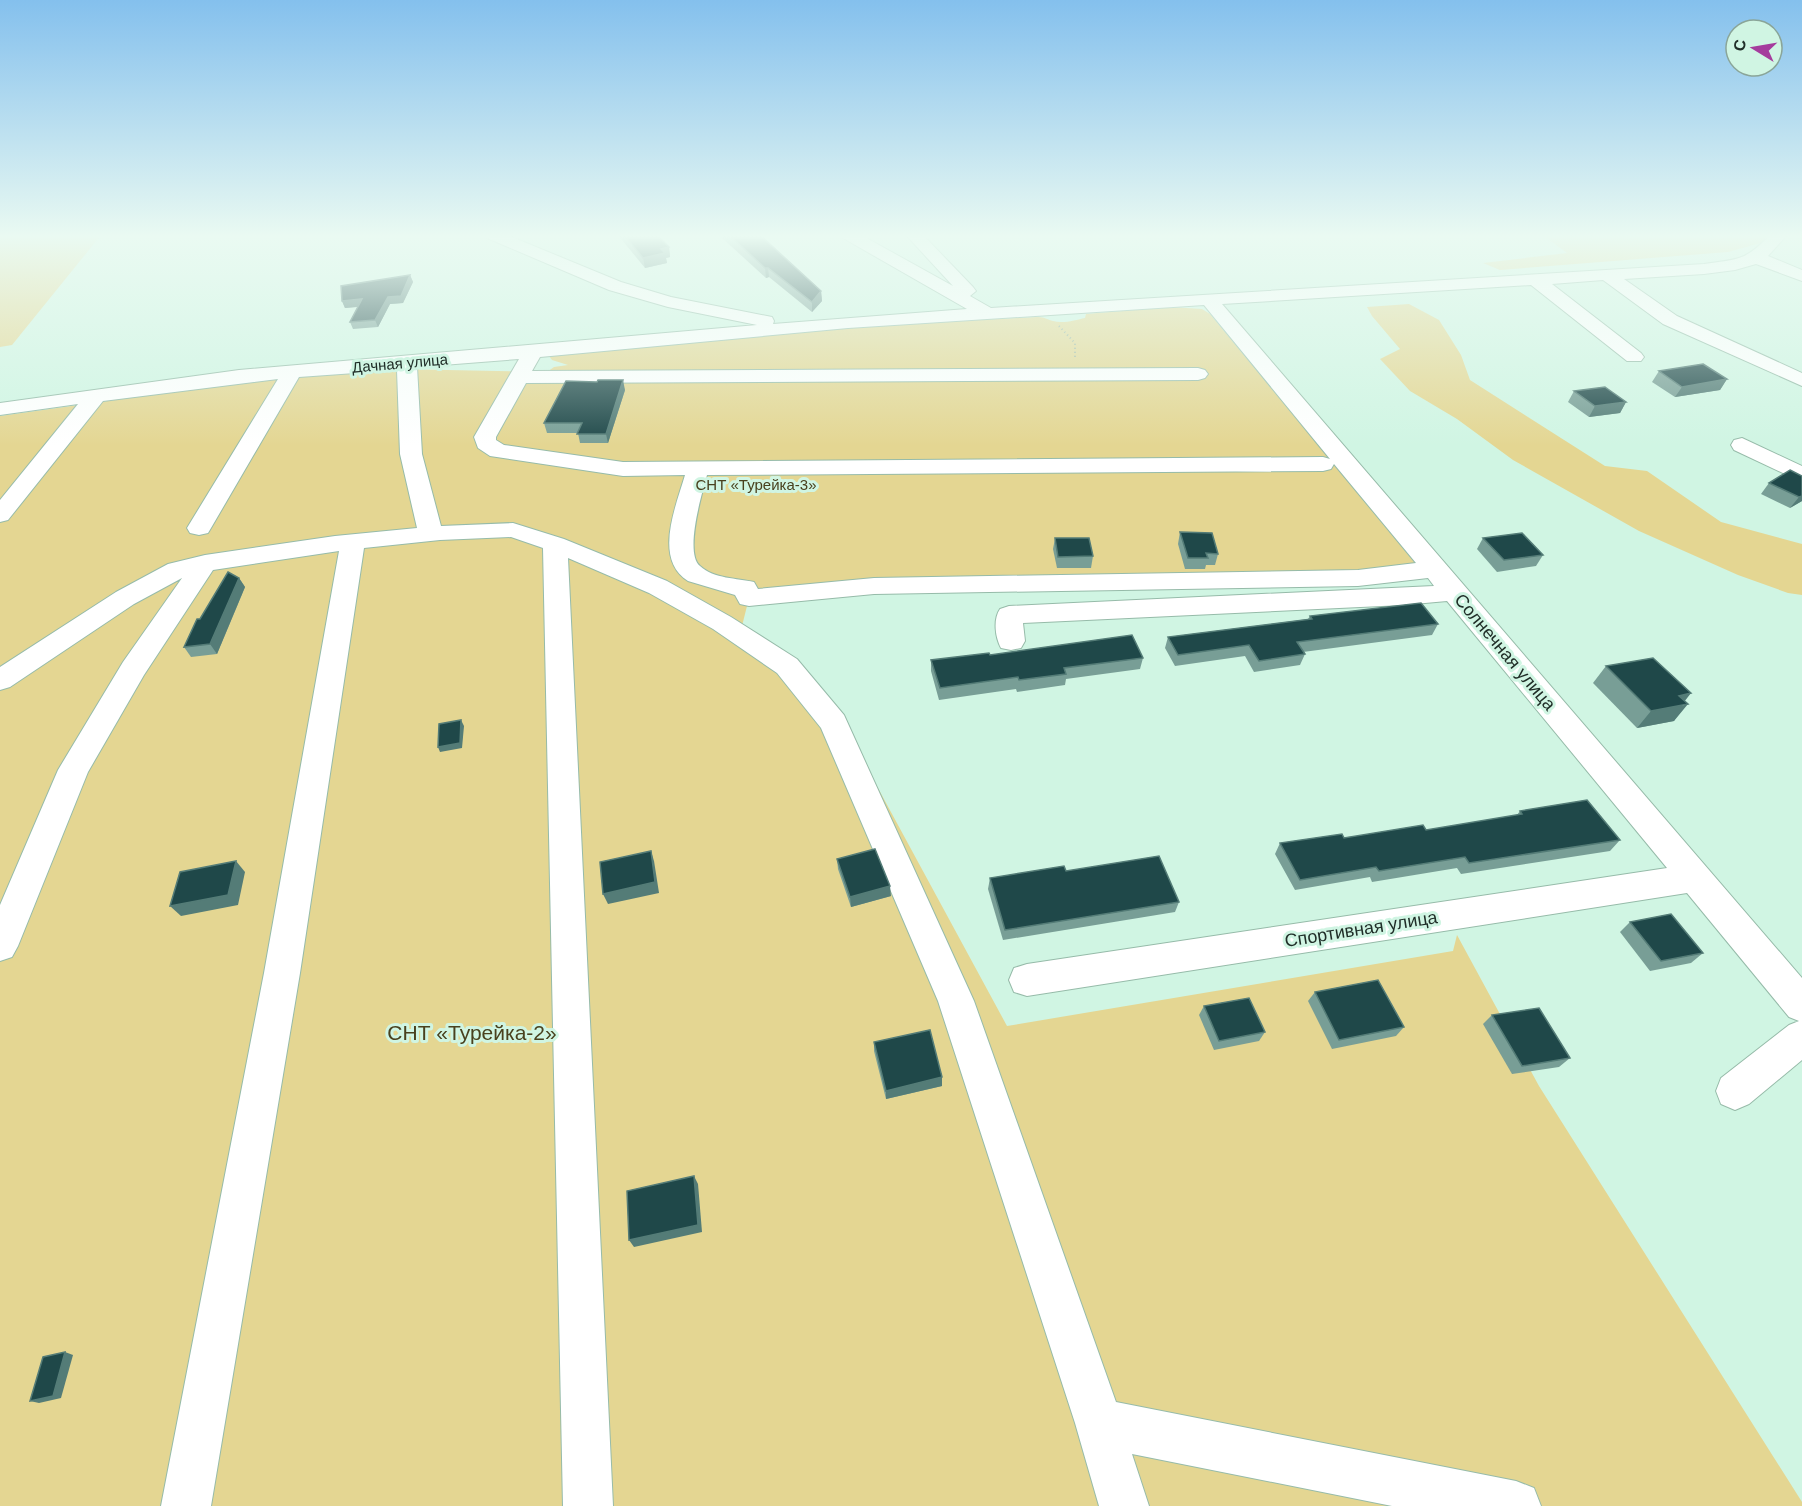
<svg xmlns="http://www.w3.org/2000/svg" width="1802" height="1506" viewBox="0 0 1802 1506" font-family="Helvetica,sans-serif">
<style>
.green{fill:#e4d692}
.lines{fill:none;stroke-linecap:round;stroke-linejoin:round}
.minor-casing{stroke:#96bba9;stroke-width:2}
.path{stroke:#93b0a2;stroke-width:2;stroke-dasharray:1 3;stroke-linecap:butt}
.minor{fill:#fff;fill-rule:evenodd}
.wall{fill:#789e96}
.shaded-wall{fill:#547c77}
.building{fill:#1f4849;stroke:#547c77;stroke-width:1.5}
.labels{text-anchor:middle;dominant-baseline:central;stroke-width:6;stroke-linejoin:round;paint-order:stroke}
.far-street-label{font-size:15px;fill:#202e28;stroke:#d0f5e3}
.far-park-label{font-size:15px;fill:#49411e;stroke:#d0f5e3}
.street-label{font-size:18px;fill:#202e28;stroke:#d0f5e3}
.near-park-label{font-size:21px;fill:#49411e;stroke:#d0f5e3}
</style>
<rect width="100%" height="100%" fill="#d0f5e3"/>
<!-- green -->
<g class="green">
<path d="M 0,235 L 101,235 L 12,345 L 0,347 Z"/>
<path d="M 1550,235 L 1770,235 L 1764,242 L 1728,252 L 1500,270 L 1483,263 L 1567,253 L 1544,236 Z"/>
<path d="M 1409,304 L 1439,320 L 1461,355 L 1470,380 L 1605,466 L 1647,471 L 1721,522 L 1802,544 L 1802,595 L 1788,593 L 1738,575 L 1639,531 L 1513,460 L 1457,419 L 1410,391 L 1380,359 L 1400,349 L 1372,316 L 1367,307 Z"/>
<path d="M 1171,307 L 1202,309 L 1210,314 L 1421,570 L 1059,582 L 749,598 L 741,630 L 847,731 L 1007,1026 L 1453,951 L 1457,935 L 1539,1086 L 1802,1502 L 1802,1506 L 0,1506 L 0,416 L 280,377 L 396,369 L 547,372 L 554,367 L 568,365 L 552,360 L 549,356 L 578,348 L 805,328 L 1038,317 C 1045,317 1048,320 1053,321 C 1063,324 1076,320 1085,318 L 1086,314 Z"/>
</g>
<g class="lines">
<!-- minor casing -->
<g class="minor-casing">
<g id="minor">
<path d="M 485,235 L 507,235 L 621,282 L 671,297 L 772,317 L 774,321 L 773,324 L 967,309 L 843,238 L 841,235 L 861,235 L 953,286 L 906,235 L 923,235 L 973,287 L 976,291 L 970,296 L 991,308 L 1704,264 C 1739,259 1745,261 1770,235 L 1787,235 L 1768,256 L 1802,270 L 1802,281 L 1756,264 L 1735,270 L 1704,274 L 1624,279 L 1677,316 L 1802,373 L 1802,386 L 1663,324 L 1603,280 L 1552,284 L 1641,353 L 1644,357 L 1641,361 L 1627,361 L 1531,285 L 1222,304 L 1802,978 L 1802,1060 L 1749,1104 L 1735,1110 L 1721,1104 L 1716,1091 L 1721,1078 L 1789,1025 L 1799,1021 L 1789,1017 L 1687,893 L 1027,996 L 1014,992 L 1009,980 L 1014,968 L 1027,964 L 1667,868 L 1447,601 L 1403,605 L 1023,623 L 1025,641 L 1021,648 L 1011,650 L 1001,648 C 995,637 993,619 1000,609 L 1009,606 L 1434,586 L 1428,578 L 1358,586 L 874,594 L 749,606 L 740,604 L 735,595 L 688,581 C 653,559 676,506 685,475 L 623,476 L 490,456 L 478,448 L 474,437 L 519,359 L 417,367 L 422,454 L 441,526 L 513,523 L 564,539 L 667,581 L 731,617 L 797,659 L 844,715 L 974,1001 L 1116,1402 L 1516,1481 L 1534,1488 L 1541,1506 L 1392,1506 L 1132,1454 L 1149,1506 L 1099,1506 L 1075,1423 L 938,1001 L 821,728 L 777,673 L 713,629 L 649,593 L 568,558 L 613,1506 L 563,1506 L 543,548 L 511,537 L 440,540 L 364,548 L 300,973 L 211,1506 L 161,1506 L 264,973 L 339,551 L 213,570 L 144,675 L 88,772 L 18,946 L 12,957 L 0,961 L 0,905 L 58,770 L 123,662 L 182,578 L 134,604 L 10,687 L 0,690 L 0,667 L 116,592 L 168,564 L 205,555 L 335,536 L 417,528 L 400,454 L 397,370 L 299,377 L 211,528 L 208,533 L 199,535 L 190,533 L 187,528 L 278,379 L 103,401 L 8,520 L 0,522 L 0,500 L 78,404 L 0,415 L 0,403 L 239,370 L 757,325 L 668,307 L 609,290 L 487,238 ZM 1204,305 L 1330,459 L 1323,457 L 623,462 L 504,445 L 496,440 L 496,437 L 526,383 L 1198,380 L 1205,378 L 1208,374 L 1205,370 L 1198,368 L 532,371 L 540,357 L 848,328 ZM 1334,464 L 1416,563 L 1358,570 L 874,578 L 758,589 L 754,582 C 737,578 714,579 700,566 C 684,553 702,493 707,475 L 1323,471 L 1331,469 Z"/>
<path d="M 1742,438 L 1802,466 L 1802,482 L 1734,450 L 1731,445 L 1734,440 Z"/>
</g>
</g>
<!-- path -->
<path class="path" d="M 1059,326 L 1075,343 L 1075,357"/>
<!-- minor -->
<use href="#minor" class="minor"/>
</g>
<!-- wall -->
<g class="wall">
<path d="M 618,235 L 657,235 L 669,247 L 670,257 L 666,258 L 667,263 L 645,268 Z"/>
<path d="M 721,235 L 760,235 L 821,291 L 822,301 L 812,312 L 769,277 L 766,278 L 721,237 Z"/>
<path d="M 410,275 L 413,282 L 403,303 L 390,304 L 378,327 L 353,329 L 350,322 L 358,307 L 345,308 L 342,301 Z"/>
<path d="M 1659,371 L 1727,379 L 1720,390 L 1675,397 L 1652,382 Z"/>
<path d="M 625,390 L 608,443 L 580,443 L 578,433 L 547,433 L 544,423 Z"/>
<path d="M 1574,391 L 1626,402 L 1620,413 L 1589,417 L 1568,402 Z"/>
<path d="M 1802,476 L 1802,501 L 1790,508 L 1761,494 L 1769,483 Z"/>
<path d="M 1180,532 L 1218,554 L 1215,565 L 1206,565 L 1205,569 L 1185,569 L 1178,544 Z"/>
<path d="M 1055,538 L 1093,556 L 1091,568 L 1057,568 L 1053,549 Z"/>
<path d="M 1483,538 L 1543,555 L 1536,566 L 1497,572 L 1477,549 Z"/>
<path d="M 239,578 L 245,587 L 217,654 L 191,657 L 184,647 L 200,619 Z"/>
<path d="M 1310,616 L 1438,624 L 1432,635 L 1303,652 L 1305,654 L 1300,665 L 1254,672 L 1245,656 L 1175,666 L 1165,648 L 1168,637 L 1308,619 Z"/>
<path d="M 990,655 L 1143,658 L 1140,669 L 1066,679 L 1065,685 L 1017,692 L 1016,689 L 939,700 L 931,671 L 931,660 Z"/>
<path d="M 1606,666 L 1685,701 L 1674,721 L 1637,728 L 1593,683 Z"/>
<path d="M 1520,811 L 1620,840 L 1610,851 L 1461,874 L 1457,868 L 1372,882 L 1370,877 L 1295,890 L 1275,854 L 1280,843 L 1426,830 L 1517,815 Z"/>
<path d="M 837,859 L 891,896 L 851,907 L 838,869 Z"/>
<path d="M 1066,871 L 1179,902 L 1175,912 L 1003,940 L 988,889 L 990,878 Z"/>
<path d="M 1630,922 L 1703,953 L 1691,963 L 1650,971 L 1620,932 Z"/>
<path d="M 1315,992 L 1404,1027 L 1396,1036 L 1332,1049 L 1308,1001 Z"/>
<path d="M 1204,1006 L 1265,1032 L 1259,1041 L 1214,1050 L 1199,1015 Z"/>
<path d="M 1492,1015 L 1570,1058 L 1559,1067 L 1512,1074 L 1483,1024 Z"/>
<path d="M 874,1042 L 942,1077 L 942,1086 L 886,1099 L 874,1051 Z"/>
</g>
<!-- shaded-wall -->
<g class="shaded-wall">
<path d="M 669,247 L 670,257 L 666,258 L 667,263 L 645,268 L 643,258 L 661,249 Z"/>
<path d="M 765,268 L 768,268 L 769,277 L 766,278 Z"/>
<path d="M 410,275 L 413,282 L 403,303 L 390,304 L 378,327 L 375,320 L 388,297 Z"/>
<path d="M 821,291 L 822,301 L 812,312 L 812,302 Z"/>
<path d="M 362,299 L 365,306 L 345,308 L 342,301 Z"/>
<path d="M 1727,379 L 1720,390 L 1675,397 L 1682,387 Z"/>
<path d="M 623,380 L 625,390 L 608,443 L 606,434 Z"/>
<path d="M 1626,402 L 1620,413 L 1589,417 L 1595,406 Z"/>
<path d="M 1802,496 L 1802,501 L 1790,508 L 1799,497 Z"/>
<path d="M 239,578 L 245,587 L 217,654 L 210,644 Z"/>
<path d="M 1691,693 L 1681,706 L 1688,704 L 1674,721 L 1637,728 L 1651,711 L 1679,696 Z"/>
<path d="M 461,720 L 464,726 L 462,748 L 440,752 L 438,747 Z"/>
<path d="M 651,851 L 654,861 L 659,893 L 608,904 L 603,894 Z"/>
<path d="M 236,861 L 245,872 L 238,905 L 181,916 L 170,906 Z"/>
<path d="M 890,886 L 891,896 L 851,907 L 850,897 Z"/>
<path d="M 942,1077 L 942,1086 L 886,1099 L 886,1091 Z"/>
<path d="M 694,1176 L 698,1184 L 702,1232 L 634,1247 L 629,1240 Z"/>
<path d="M 65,1352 L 73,1355 L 61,1398 L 39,1403 L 30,1401 Z"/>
</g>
<!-- building -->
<g class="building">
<path d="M 624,235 L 657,235 L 669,247 L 661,249 L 665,253 L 643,258 Z"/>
<path d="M 729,235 L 760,235 L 821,291 L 812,302 L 768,268 L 765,268 Z"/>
<path d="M 410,275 L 401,296 L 388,297 L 375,320 L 350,322 L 362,299 L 342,301 L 341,286 Z"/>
<path d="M 1703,364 L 1727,379 L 1682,387 L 1659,371 Z"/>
<path d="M 598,380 L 623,380 L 606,434 L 577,434 L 582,423 L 544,423 L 566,381 L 597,382 Z"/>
<path d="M 1605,387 L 1626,402 L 1595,406 L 1574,391 Z"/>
<path d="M 1790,470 L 1802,476 L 1802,496 L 1799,497 L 1769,483 Z"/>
<path d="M 1180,532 L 1212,533 L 1218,554 L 1206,553 L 1208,558 L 1188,558 Z"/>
<path d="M 1522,533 L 1543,555 L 1504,560 L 1483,538 Z"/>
<path d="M 1055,538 L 1089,538 L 1093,556 L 1058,557 Z"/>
<path d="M 228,572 L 239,578 L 210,644 L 184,647 L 197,619 L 200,619 Z"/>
<path d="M 1421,603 L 1438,624 L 1297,642 L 1305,654 L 1259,661 L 1249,645 L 1178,655 L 1168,637 L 1312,619 L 1310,616 Z"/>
<path d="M 1132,635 L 1143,658 L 1064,668 L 1066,674 L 1019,680 L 1018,677 L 940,688 L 931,660 L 989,653 L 990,655 Z"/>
<path d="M 1653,658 L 1691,693 L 1679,696 L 1688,704 L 1651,711 L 1606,666 Z"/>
<path d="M 461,720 L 460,743 L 438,747 L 439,724 Z"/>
<path d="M 1587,800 L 1620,840 L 1469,863 L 1465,857 L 1379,871 L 1376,867 L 1300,880 L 1280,843 L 1342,834 L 1344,838 L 1423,825 L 1426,830 L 1522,814 L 1520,811 Z"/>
<path d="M 875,849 L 890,886 L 850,897 L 837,859 Z"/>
<path d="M 651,851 L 655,882 L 603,894 L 600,862 Z"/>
<path d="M 1159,856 L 1179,902 L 1005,930 L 990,878 L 1064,866 L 1066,871 Z"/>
<path d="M 236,861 L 228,895 L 170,906 L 180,872 Z"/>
<path d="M 1671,914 L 1703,953 L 1661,961 L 1630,922 Z"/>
<path d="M 1378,980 L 1404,1027 L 1339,1040 L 1315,992 Z"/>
<path d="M 1249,998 L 1265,1032 L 1219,1041 L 1204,1006 Z"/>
<path d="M 1539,1008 L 1570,1058 L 1522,1066 L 1492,1015 Z"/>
<path d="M 930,1030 L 942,1077 L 886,1091 L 874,1042 Z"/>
<path d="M 694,1176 L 698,1225 L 629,1240 L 627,1191 Z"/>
<path d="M 65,1352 L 53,1396 L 30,1401 L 43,1357 Z"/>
</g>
<!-- sky -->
<linearGradient id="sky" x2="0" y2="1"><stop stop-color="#84c0ed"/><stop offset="0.53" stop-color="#eafaf2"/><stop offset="1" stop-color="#eafaf2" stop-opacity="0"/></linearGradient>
<rect width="1802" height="446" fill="url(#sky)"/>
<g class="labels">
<!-- far-street labels -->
<g class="far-street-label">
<text transform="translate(400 363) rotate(-5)">Дачная улица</text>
</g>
<!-- far-park labels -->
<g class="far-park-label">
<text x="756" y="484">СНТ «Турейка-3»</text>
</g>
<!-- street labels -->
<g class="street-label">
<text transform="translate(1505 652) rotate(50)">Солнечная улица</text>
<text transform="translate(1361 929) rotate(-9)">Спортивная улица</text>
</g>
<!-- near-park labels -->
<g class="near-park-label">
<text x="472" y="1032">СНТ «Турейка-2»</text>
</g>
</g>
<!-- north arrow -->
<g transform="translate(1754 48) rotate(281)"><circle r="28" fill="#d0f5e3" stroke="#8aa598" stroke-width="1.5"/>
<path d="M0-4.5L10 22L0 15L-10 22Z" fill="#a53c9d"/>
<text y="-9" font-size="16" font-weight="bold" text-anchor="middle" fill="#202e28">С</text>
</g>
</svg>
